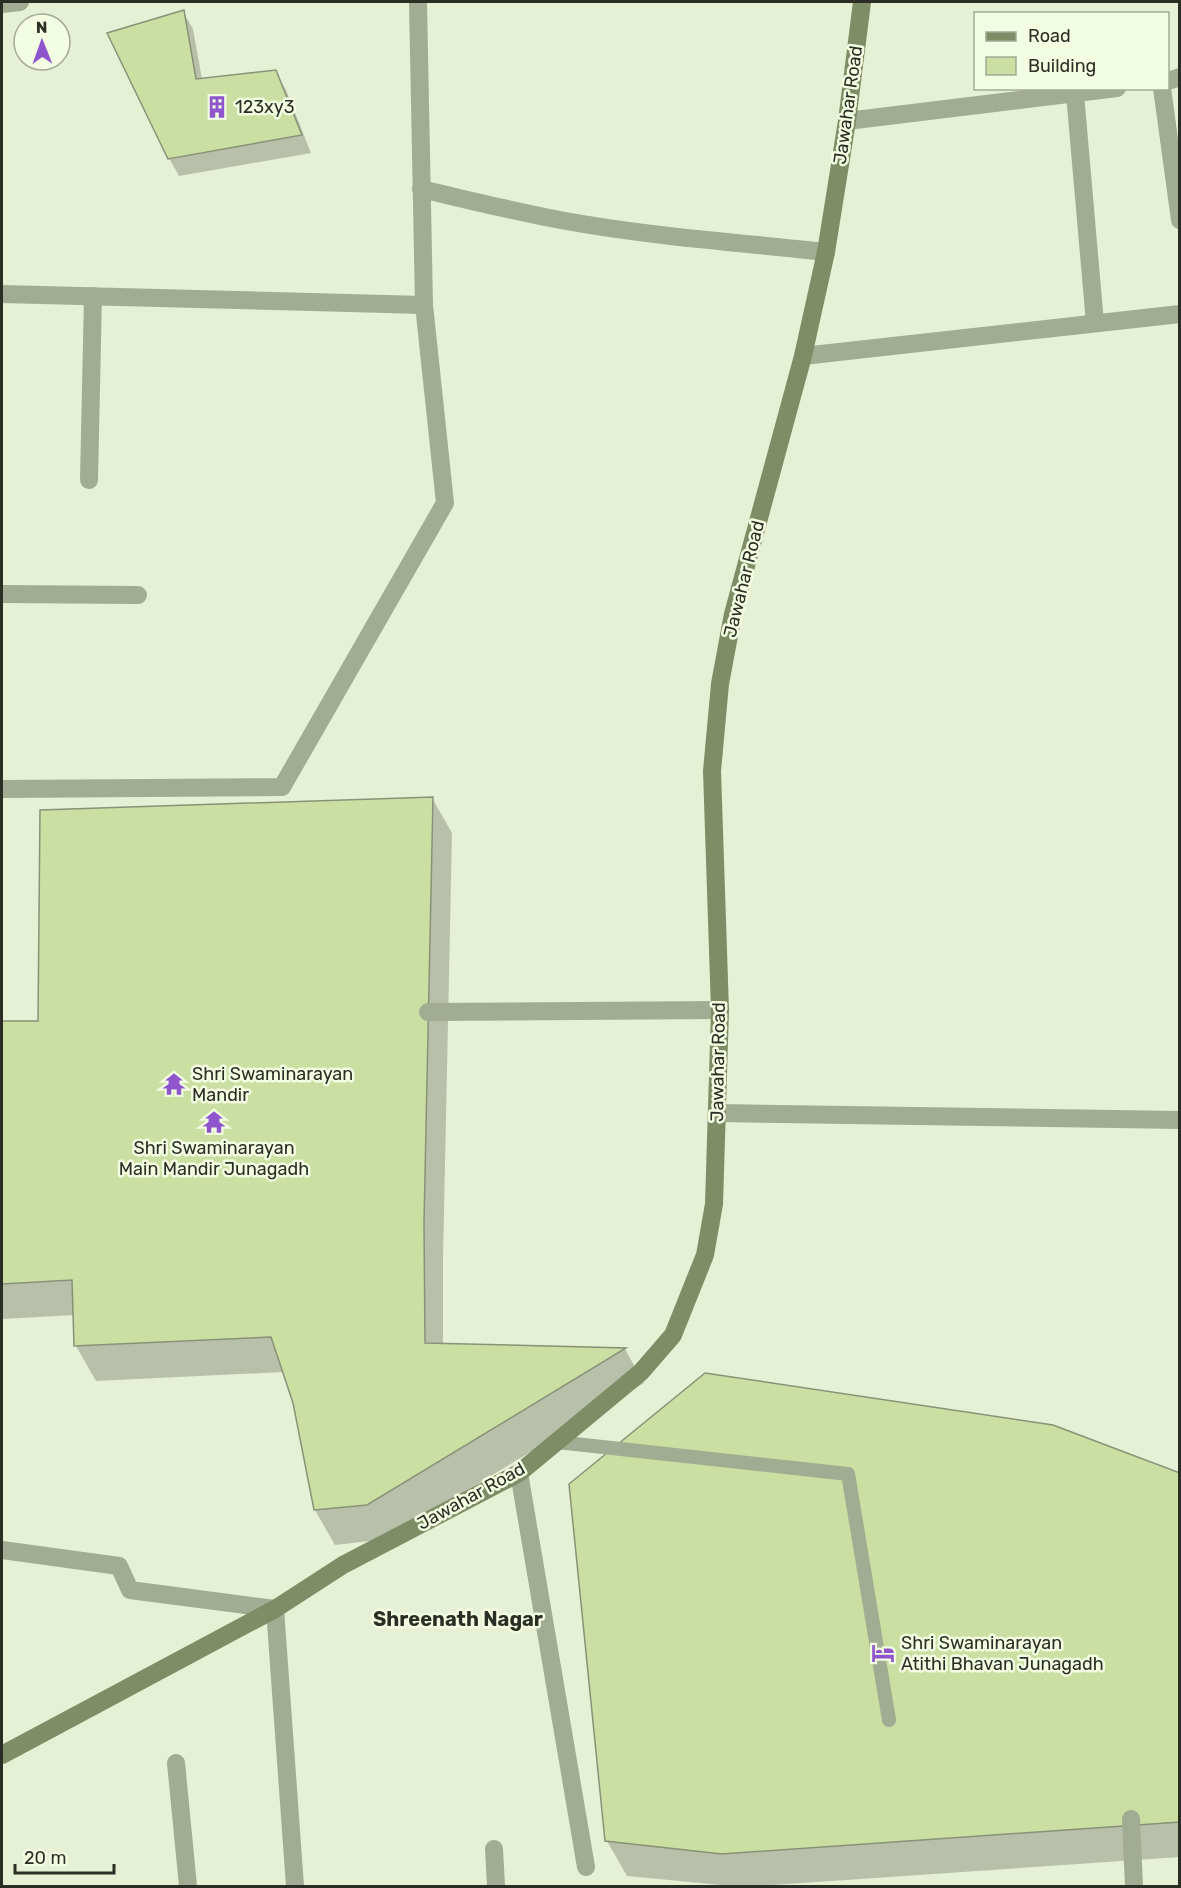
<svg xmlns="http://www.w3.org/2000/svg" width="1181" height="1888" viewBox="0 0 1181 1888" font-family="Rubik,sans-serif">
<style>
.shadow{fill:#0003}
.building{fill:#cadfa1;stroke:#899279;stroke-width:1.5}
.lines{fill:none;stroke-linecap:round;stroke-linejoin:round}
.lane{stroke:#a2ac92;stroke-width:14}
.street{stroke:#a2ac92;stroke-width:18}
.secondary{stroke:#7f8d66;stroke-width:18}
.labels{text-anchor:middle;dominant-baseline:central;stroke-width:5;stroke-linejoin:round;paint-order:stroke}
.street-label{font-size:18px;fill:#2b2e24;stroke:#f3fde2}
.poi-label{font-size:18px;fill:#2b2e24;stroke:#f3fde2;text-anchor:start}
.neighbourhood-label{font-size:20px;font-weight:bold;fill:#2b2e24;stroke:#f3fde2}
</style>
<rect width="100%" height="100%" fill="#e6f0d5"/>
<!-- shadow -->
<g class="shadow">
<path d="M 183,12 L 193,29 L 202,79 L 275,72 L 286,90 L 311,153 L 179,176 L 169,158 Z"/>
<path d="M 432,798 L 452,833 L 443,1259 L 443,1345 L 625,1349 L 644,1383 L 387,1539 L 335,1545 L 315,1510 L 294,1403 L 284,1372 L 96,1381 L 76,1346 L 75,1315 L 2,1319 L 2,1022 L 40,1023 Z"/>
<path d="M 1180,1475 L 1180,1857 L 760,1886 L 731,1886 L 627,1876 L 607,1841 Z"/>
</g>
<!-- building -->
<g class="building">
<path d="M 184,10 L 196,79 L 276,70 L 302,135 L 168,159 L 107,33 Z"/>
<path d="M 433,797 L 424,1223 L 425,1343 L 626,1348 L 367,1505 L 314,1510 L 293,1403 L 271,1337 L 74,1346 L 72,1280 L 2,1284 L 2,1021 L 38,1021 L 40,810 Z"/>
<path d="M 705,1373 L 1053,1425 L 1180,1473 L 1180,1822 L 722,1854 L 605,1841 L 569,1484 Z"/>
</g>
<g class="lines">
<!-- lane -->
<path class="lane" d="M 557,1442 L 848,1474 L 889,1720"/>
<!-- street -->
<g class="street">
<path d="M 2,4 L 20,2"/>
<path d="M 1168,81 L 1180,77"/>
<path d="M 1162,88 L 1180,220"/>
<path d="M 1075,94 L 1095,323"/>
<path d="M 847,121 L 1117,88"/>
<path d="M 421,189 C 473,201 524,214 577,223 C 659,237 743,243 826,252"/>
<path d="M 2,294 L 424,305"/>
<path d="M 803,356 L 1180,314"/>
<path d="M 89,480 L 93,296"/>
<path d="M 2,594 L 138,595"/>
<path d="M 2,789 L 282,787 L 445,503 L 424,305 L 418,2"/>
<path d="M 428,1012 L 720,1010"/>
<path d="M 717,1113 L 1180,1120"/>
<path d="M 519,1473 L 586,1867"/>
<path d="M 2,1550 L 119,1566 L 130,1590 L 275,1609 L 295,1886"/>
<path d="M 176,1763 L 188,1886"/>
<path d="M 1131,1819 L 1134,1886"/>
<path d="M 494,1849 L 496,1886"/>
</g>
<!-- secondary -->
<path class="secondary" d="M 2,1755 L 275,1609 L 343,1565 L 519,1473 L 641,1372 L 673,1335 L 705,1255 L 714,1204 L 720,1010 L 712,771 L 720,684 L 733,614 L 803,356 L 826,252 L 847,121 L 862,2"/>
</g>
<!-- icons -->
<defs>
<g id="building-bare" transform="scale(1.8)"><path d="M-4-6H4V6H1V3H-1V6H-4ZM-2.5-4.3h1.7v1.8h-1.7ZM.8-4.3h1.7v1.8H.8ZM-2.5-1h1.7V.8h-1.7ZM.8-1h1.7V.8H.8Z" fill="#8f55cd" stroke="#f3fde2" stroke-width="2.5" paint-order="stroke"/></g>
<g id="temple-bare" transform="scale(1.8)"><path d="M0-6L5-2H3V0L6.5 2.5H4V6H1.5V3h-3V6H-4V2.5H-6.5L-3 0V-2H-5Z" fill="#8f55cd" stroke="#f3fde2" stroke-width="2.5" paint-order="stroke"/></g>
<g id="hotel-bare" transform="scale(1.8)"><path d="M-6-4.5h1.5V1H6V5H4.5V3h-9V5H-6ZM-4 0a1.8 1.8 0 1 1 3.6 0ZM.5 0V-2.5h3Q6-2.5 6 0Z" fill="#8f55cd" stroke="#f3fde2" stroke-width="2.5" paint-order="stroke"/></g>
</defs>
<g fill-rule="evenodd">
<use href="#building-bare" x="217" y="107"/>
<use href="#temple-bare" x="174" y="1084"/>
<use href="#temple-bare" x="214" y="1122"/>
<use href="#hotel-bare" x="883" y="1653"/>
</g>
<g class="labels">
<!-- street labels -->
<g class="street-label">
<text transform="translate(848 105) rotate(-82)">Jawahar Road</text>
<text transform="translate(744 579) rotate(-76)">Jawahar Road</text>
<text transform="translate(718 1062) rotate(-89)">Jawahar Road</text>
<text transform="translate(471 1496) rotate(-29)">Jawahar Road</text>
</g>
<!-- poi labels -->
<g class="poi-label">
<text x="235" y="107">123xy3</text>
<text x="192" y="1074">Shri Swaminarayan<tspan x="192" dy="21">Mandir</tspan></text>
<text x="214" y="1148" text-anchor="middle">Shri Swaminarayan<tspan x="214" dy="21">Main Mandir Junagadh</tspan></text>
<text x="901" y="1643">Shri Swaminarayan<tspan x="901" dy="21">Atithi Bhavan Junagadh</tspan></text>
</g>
<!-- neighbourhood labels -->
<g class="neighbourhood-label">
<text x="458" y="1619">Shreenath Nagar</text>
</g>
</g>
<!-- border -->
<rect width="1181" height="1888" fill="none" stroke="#2b2e24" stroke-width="6"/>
<!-- legend -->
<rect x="974" y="12" width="195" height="78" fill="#f3fde2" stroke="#a3aa96" stroke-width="1.5"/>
<rect x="986" y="32" width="30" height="9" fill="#7f8d66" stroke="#a3aa96" stroke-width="1.5"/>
<text x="1028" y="42" font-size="18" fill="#2b2e24">Road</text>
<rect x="986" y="57" width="30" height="18" fill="#cadfa1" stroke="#a3aa96" stroke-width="1.5"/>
<text x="1028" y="72" font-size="18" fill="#2b2e24">Building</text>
<!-- north arrow -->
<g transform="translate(42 42) rotate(359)"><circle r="28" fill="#f3fde2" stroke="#a3aa96" stroke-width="1.5"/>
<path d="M0-4.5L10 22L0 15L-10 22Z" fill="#8f55cd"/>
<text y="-9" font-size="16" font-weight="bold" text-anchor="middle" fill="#2b2e24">N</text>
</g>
<!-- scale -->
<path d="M15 1864v9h99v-9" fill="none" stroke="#2b2e24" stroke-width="3"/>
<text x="24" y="1864" font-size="18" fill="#2b2e24" stroke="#f3fde2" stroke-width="4.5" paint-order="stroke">20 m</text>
</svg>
